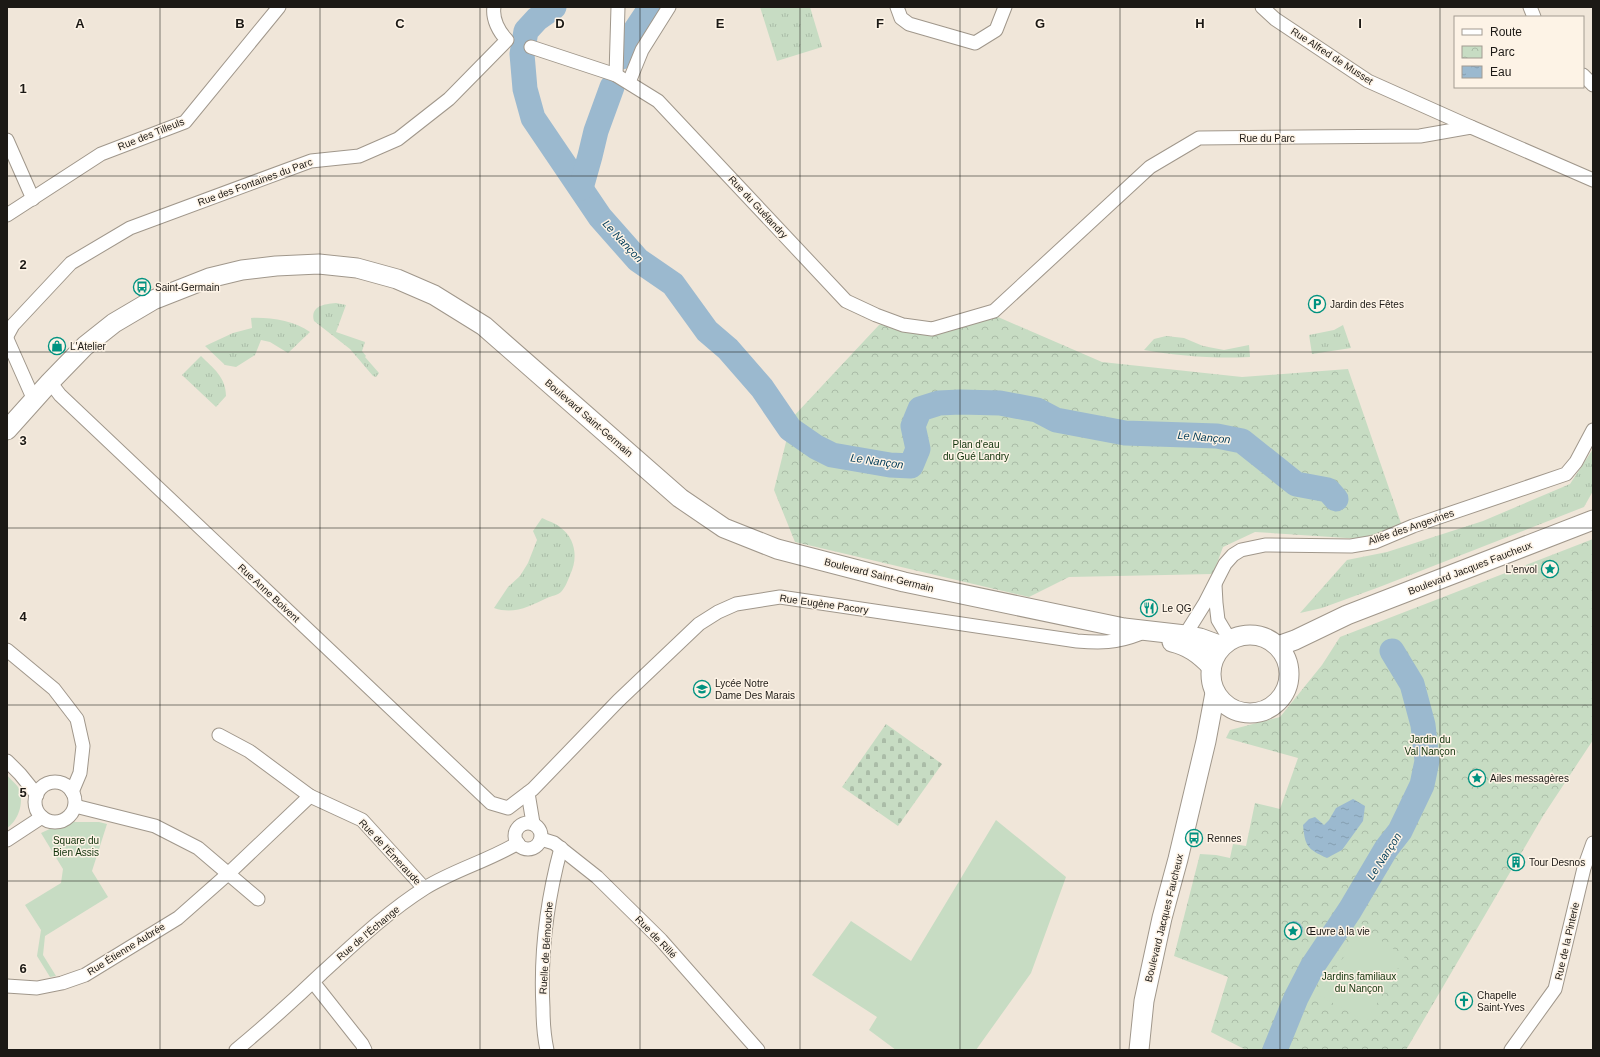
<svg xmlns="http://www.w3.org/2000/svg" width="1600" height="1057" viewBox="0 0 1600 1057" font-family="Helvetica,sans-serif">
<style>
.grass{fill:url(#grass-tufts)}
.cemetery{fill:url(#cemetery-stones)}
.park{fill:url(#park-crowns)}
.garden{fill:#c7dcc3}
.water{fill:url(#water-ripples)}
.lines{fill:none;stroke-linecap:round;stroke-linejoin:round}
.river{stroke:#9bb9cf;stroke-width:25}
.minor-casing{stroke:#a0978b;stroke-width:15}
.secondary-casing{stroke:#a0978b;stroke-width:21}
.minor{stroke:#fff;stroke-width:13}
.secondary{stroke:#fff;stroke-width:19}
.grid{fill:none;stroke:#1c1915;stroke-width:1;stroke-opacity:0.55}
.labels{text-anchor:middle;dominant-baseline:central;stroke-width:3;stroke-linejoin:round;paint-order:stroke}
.street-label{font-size:10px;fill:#1c1915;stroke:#fdf3e6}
.poi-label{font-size:10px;fill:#1c1915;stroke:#fdf3e6;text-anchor:start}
.park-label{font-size:10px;fill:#10320a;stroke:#fdf3e6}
.water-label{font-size:11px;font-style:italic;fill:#003b58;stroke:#fdf3e6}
.grid-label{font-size:13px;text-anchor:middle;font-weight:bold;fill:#1c1915;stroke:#fdf3e6;stroke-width:3;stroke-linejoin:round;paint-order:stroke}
</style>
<defs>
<pattern id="grass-tufts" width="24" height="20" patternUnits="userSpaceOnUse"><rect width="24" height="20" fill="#c7dcc3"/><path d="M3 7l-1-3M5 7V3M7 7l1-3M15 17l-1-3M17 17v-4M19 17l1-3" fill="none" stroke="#aabca7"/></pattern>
<pattern id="cemetery-stones" width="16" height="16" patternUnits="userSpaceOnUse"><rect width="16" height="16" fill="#c7dcc3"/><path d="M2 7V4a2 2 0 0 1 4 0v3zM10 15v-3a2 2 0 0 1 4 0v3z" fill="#aabca7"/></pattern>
<pattern id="park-crowns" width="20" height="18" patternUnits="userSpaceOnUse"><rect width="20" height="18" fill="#c7dcc3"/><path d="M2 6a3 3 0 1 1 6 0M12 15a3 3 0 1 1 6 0" fill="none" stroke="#aabca7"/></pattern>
<pattern id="water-ripples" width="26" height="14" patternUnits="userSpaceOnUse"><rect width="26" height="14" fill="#9bb9cf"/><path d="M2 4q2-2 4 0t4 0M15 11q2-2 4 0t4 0" fill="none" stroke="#859eb1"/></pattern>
</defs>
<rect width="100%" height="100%" fill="#f0e6d9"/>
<!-- grass -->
<g class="grass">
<path d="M 760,7 L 810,7 L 822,47 L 777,61 Z"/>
<path d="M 336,303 L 346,305 L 336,332 L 365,342 L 362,351 L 366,356 L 365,357 L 379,373 L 376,377 L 373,376 L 350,349 L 314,321 C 310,306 324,304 336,303 Z"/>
<path d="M 251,318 C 269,317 295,321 310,332 L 288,353 L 270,342 L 261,340 L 255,355 L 236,367 L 225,365 L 205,346 L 233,333 L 252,328 Z"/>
<path d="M 1343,325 L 1351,348 L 1312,354 L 1309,335 L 1334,330 Z"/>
<path d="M 1166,336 L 1184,338 L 1203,346 L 1224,350 L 1249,345 L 1250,357 C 1214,359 1180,356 1144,350 L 1154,339 Z"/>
<path d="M 201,356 C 213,368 226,377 226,396 L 216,407 L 182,375 Z"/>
<path d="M 1593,449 L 1593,491 L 1584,507 L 1382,586 L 1322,608 L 1300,613 L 1347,560 L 1387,552 L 1483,521 L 1570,484 Z"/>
<path d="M 542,518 C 548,521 556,523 561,528 C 576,539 578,559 570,575 C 568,580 565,588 561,592 C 558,595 551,596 547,598 C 530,606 514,615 494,608 L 508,587 L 520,576 L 528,563 L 537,540 L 533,531 Z"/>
</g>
<!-- cemetery -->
<path class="cemetery" d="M 886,724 L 942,764 L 898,826 L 842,787 Z"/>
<!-- park -->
<g class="park">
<path d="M 998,317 L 1102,362 L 1242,377 L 1348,369 L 1402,526 L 1362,539 L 1255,532 L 1223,547 L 1213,574 L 1069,577 L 1029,597 L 795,542 L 774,490 L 792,418 L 879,325 Z"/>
<path d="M 1593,539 L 1593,740 L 1543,816 L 1406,1050 L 1246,1050 L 1211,1032 L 1228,977 L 1174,956 L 1200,854 L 1216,855 L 1230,858 L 1233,844 L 1246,846 L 1255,803 L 1280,809 L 1298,758 L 1226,738 L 1230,730 L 1280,717 L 1322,665 L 1340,637 Z"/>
</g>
<!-- garden -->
<g class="garden">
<path d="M 7,775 C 10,779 15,783 18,787 C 25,801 19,820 7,828 Z"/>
<path d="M 996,820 L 1066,877 L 1031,973 L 976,1050 L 896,1050 L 869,1030 L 877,1017 L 812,975 L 851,921 L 911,961 Z"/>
<path d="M 74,822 L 99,822 L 107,824 L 92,871 L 108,897 L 45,936 L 43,955 L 56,976 L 50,977 L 37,956 L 41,930 L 25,905 L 61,883 L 63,869 L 41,833 L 54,827 Z"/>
<path d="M 1364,930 L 1405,956 L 1366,1022 L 1319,995 L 1340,962 Z"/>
</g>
<!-- water -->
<g class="water">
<path d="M 1353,799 L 1365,806 L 1363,821 L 1342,850 L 1327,858 C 1307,849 1305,846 1303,825 L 1309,819 L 1315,817 L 1324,825 L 1329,820 L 1336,808 Z"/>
<circle cx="1294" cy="930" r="9"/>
</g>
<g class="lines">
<!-- river -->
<g class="river">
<path d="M 554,7 L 537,19 L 526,31 L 522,54 L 525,89 L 533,118 L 600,217 L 638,260 L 673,284 L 707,331 L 728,349 L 762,388 L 790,429 L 816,447 L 832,455 L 890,465 L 911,466 L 918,449 L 913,426 L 920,409 L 939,403 L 960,402 L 1000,403 L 1037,410 L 1056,420 L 1125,433 L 1217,436 L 1242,441 L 1296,484 L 1328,490 L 1336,499"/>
<path d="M 622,57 L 635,31 L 651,7"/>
<path d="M 581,188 L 590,156 L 596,131 L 612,87"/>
<path d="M 1275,1050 L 1296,998 L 1312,967 L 1350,910 L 1386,849 L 1400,831 L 1422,785 L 1427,761 L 1423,725 L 1412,684 L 1392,651"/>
</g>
<!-- minor casing -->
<g class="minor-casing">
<g id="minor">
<path d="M 897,7 L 901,18 L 909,24 L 975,43 L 996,30 L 1005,7"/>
<path d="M 1262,7 L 1275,19 L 1368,81 L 1471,127"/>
<path d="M 1530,7 L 1534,17"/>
<path d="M 531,47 L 616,75 L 658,101 L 846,301 L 876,315 L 903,325 L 932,329 L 994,311 L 1150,167 L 1199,138 L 1420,136 L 1471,127 L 1593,180"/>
<path d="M 616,75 L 618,7"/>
<path d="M 1583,75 L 1593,85"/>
<path d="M 629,82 L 642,50 L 669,7"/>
<path d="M 7,140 L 33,199"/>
<path d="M 7,215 L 101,154 L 185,122 L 279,7"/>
<path d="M 7,336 L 13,325 L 71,263 L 130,228 L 311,161 L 359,156 L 398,139 L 449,99 L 507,40 C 499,32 492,19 494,7"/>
<path d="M 7,339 L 34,400"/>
<path d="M 50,382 L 60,395 L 491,803 L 508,808 L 533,789 L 618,701 L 699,624 L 718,612 L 736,604 L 780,597 L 1077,641 C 1100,643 1116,643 1139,634"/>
<path d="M 1215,585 L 1216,603 L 1218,620 L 1230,640"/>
<path d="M 1185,635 L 1205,603 L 1225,564 L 1233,555 L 1241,550 L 1265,545 L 1351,546 L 1375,542 L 1413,526 L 1566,474 L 1576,462 L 1593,430"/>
<path d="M 7,650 L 54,689 L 77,719 L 83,746 L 80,773 L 72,792"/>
<path d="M 219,735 L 249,751 L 310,796 L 362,820 L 424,888"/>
<path d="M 7,761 L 20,774 L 37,795"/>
<circle cx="55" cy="802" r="20"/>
<path d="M 528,793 L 533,823"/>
<path d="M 75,806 L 155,826 L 198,848 L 258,899"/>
<circle cx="528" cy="836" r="13"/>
<path d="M 541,839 L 554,843 L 597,877 L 661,940 L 758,1050"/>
<path d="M 7,840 L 42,817"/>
<path d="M 313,982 L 362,1044 L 365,1050"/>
<path d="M 7,986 L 37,988 L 62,983 L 85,975 L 178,918 L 229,873 L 310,796"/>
<path d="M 236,1050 C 266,1025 294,1000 322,973 C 355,943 387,912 425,888 C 454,870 488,861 518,843"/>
<path d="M 547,1050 C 544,1036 543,1022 543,1008 C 540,953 547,900 561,848"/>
<path d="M 1511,1050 L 1555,989 L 1584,868 L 1593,843"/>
</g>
</g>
<!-- secondary casing -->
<g class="secondary-casing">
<g id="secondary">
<path d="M 7,430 L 50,382 L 85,346 L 114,323 L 153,300 L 209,278 L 242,270 L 276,266 L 319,264 L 357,268 L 397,279 L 434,295 L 484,326 L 680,498 L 724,528 L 777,549 L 904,582 L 1124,628 L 1185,635 L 1200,638 L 1222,646"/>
<circle cx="1250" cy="674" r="39"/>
<path d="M 1172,642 C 1189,646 1199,654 1211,666"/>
<path d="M 1278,646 L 1295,640 L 1347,615 L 1593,520"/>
<path d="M 1139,1050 L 1144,1001 L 1162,918 L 1178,859 L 1206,741 L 1215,693"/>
</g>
</g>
<!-- minor -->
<use href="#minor" class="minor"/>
<!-- secondary -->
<use href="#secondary" class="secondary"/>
</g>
<!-- grid -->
<path class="grid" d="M 160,7 L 160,1050M 320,7 L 320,1050M 480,7 L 480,1050M 640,7 L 640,1050M 800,7 L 800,1050M 960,7 L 960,1050M 1120,7 L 1120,1050M 1280,7 L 1280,1050M 1440,7 L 1440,1050M 7,176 L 1593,176M 7,352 L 1593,352M 7,528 L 1593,528M 7,705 L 1593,705M 7,881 L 1593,881"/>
<!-- icons -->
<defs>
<g id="bus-ring" transform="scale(0.9)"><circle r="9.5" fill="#fdf3e6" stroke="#009280" stroke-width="1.5"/><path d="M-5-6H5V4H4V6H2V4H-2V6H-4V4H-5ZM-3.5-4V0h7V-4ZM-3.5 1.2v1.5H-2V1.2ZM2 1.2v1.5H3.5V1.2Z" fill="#009280"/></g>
<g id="parking-ring" transform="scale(0.9)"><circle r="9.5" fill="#fdf3e6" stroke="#009280" stroke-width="1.5"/><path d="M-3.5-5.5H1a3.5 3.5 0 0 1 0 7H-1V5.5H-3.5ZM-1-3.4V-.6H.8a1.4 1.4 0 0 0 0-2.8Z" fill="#009280"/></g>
<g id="shop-ring" transform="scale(0.9)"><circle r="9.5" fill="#fdf3e6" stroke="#009280" stroke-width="1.5"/><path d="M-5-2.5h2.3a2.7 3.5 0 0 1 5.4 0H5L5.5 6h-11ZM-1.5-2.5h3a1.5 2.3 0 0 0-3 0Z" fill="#009280"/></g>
<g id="sight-ring" transform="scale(0.9)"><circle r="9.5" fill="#fdf3e6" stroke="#009280" stroke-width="1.5"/><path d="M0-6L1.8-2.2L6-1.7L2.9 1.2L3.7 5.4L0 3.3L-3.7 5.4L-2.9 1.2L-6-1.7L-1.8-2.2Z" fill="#009280"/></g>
<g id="restaurant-ring" transform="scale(0.9)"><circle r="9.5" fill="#fdf3e6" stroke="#009280" stroke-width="1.5"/><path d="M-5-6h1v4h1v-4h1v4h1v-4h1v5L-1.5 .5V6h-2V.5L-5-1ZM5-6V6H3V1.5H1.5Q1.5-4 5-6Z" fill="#009280"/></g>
<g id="school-ring" transform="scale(0.9)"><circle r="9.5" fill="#fdf3e6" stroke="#009280" stroke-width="1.5"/><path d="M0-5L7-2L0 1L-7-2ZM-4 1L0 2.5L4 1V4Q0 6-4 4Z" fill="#009280"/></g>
<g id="building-ring" transform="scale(0.9)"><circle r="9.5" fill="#fdf3e6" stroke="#009280" stroke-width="1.5"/><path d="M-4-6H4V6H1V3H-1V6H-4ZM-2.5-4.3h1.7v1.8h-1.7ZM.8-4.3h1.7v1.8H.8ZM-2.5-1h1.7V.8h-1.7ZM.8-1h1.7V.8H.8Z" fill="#009280"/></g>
<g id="church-ring" transform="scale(0.9)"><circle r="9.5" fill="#fdf3e6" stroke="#009280" stroke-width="1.5"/><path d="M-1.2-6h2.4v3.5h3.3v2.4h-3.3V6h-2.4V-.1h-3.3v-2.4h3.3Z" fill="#009280"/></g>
</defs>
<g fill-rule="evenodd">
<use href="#bus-ring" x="142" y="287"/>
<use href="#parking-ring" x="1317" y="304"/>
<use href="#shop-ring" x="57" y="346"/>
<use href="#sight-ring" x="1550" y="569"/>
<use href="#restaurant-ring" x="1149" y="608"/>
<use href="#school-ring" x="702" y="689"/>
<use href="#sight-ring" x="1477" y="778"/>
<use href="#bus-ring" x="1194" y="838"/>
<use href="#building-ring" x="1516" y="862"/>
<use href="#sight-ring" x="1293" y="931"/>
<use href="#church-ring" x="1464" y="1001"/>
</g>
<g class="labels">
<!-- street labels -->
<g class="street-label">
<text transform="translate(1332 56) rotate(33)">Rue Alfred de Musset</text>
<text transform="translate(151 134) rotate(-22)">Rue des Tilleuls</text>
<text x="1267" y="138">Rue du Parc</text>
<text transform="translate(255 182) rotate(-20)">Rue des Fontaines du Parc</text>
<text transform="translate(758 207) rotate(47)">Rue du Guélandry</text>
<text transform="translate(589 418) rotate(41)">Boulevard Saint-Germain</text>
<text transform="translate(1411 527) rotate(-19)">Allée des Angevines</text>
<text transform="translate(1470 568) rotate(-21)">Boulevard Jacques Faucheux</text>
<text transform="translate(879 575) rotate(14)">Boulevard Saint-Germain</text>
<text transform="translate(269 593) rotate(43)">Rue Anne Boivent</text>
<text transform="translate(824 604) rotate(8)">Rue Eugène Pacory</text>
<text transform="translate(390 852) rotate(47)">Rue de l'Émeraude</text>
<text transform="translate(1164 918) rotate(-76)">Boulevard Jacques Faucheux</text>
<text transform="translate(368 933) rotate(-40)">Rue de l'Échange</text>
<text transform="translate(656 937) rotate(46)">Rue de Rillé</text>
<text transform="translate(1567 941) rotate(-77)">Rue de la Pinterie</text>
<text transform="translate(546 948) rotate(-86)">Ruelle de Bémouche</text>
<text transform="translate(126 949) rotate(-32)">Rue Étienne Aubrée</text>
</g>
<!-- poi labels -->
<g class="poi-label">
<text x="155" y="287">Saint-Germain</text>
<text x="1330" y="304">Jardin des Fêtes</text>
<text x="70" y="346">L'Atelier</text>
<text x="1537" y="569" text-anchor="end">L'envol</text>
<text x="1162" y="608">Le QG</text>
<text x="715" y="683">Lycée Notre<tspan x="715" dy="12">Dame Des Marais</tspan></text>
<text x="1490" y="778">Ailes messagères</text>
<text x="1207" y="838">Rennes</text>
<text x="1529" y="862">Tour Desnos</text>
<text x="1306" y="931">Œuvre à la vie</text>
<text x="1477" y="995">Chapelle<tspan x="1477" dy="12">Saint-Yves</tspan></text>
</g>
<!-- park labels -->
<g class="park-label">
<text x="976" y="444">Plan d'eau<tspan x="976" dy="12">du Gué Landry</tspan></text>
<text x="1430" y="739">Jardin du<tspan x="1430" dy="12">Val Nançon</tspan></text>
<text x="76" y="840">Square du<tspan x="76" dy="12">Bien Assis</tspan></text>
<text x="1359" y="976">Jardins familiaux<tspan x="1359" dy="12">du Nançon</tspan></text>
</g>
<!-- water labels -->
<g class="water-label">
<text transform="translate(623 241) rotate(47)">Le Nançon</text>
<text transform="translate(1204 437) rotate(5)">Le Nançon</text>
<text transform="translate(877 461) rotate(8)">Le Nançon</text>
<text transform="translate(1384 856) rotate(-57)">Le Nançon</text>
</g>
</g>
<g class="grid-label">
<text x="80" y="28">A</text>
<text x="240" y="28">B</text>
<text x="400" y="28">C</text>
<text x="560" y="28">D</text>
<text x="720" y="28">E</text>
<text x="880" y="28">F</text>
<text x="1040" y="28">G</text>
<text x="1200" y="28">H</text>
<text x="1360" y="28">I</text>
<text x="23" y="93">1</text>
<text x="23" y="269">2</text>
<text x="23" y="445">3</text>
<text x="23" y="621">4</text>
<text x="23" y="797">5</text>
<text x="23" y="973">6</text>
</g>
<!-- border -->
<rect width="1600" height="1057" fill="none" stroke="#1c1915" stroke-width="16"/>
<!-- legend -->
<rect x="1454" y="16" width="130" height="72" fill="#fdf3e6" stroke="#a39c92"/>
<rect x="1462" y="29" width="20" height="6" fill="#ffffff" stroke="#a39c92"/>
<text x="1490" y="36" font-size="12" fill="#1c1915">Route</text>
<rect x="1462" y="46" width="20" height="12" fill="url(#park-crowns)" stroke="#a39c92"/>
<text x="1490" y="56" font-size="12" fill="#1c1915">Parc</text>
<rect x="1462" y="66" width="20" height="12" fill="url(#water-ripples)" stroke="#a39c92"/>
<text x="1490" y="76" font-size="12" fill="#1c1915">Eau</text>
</svg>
